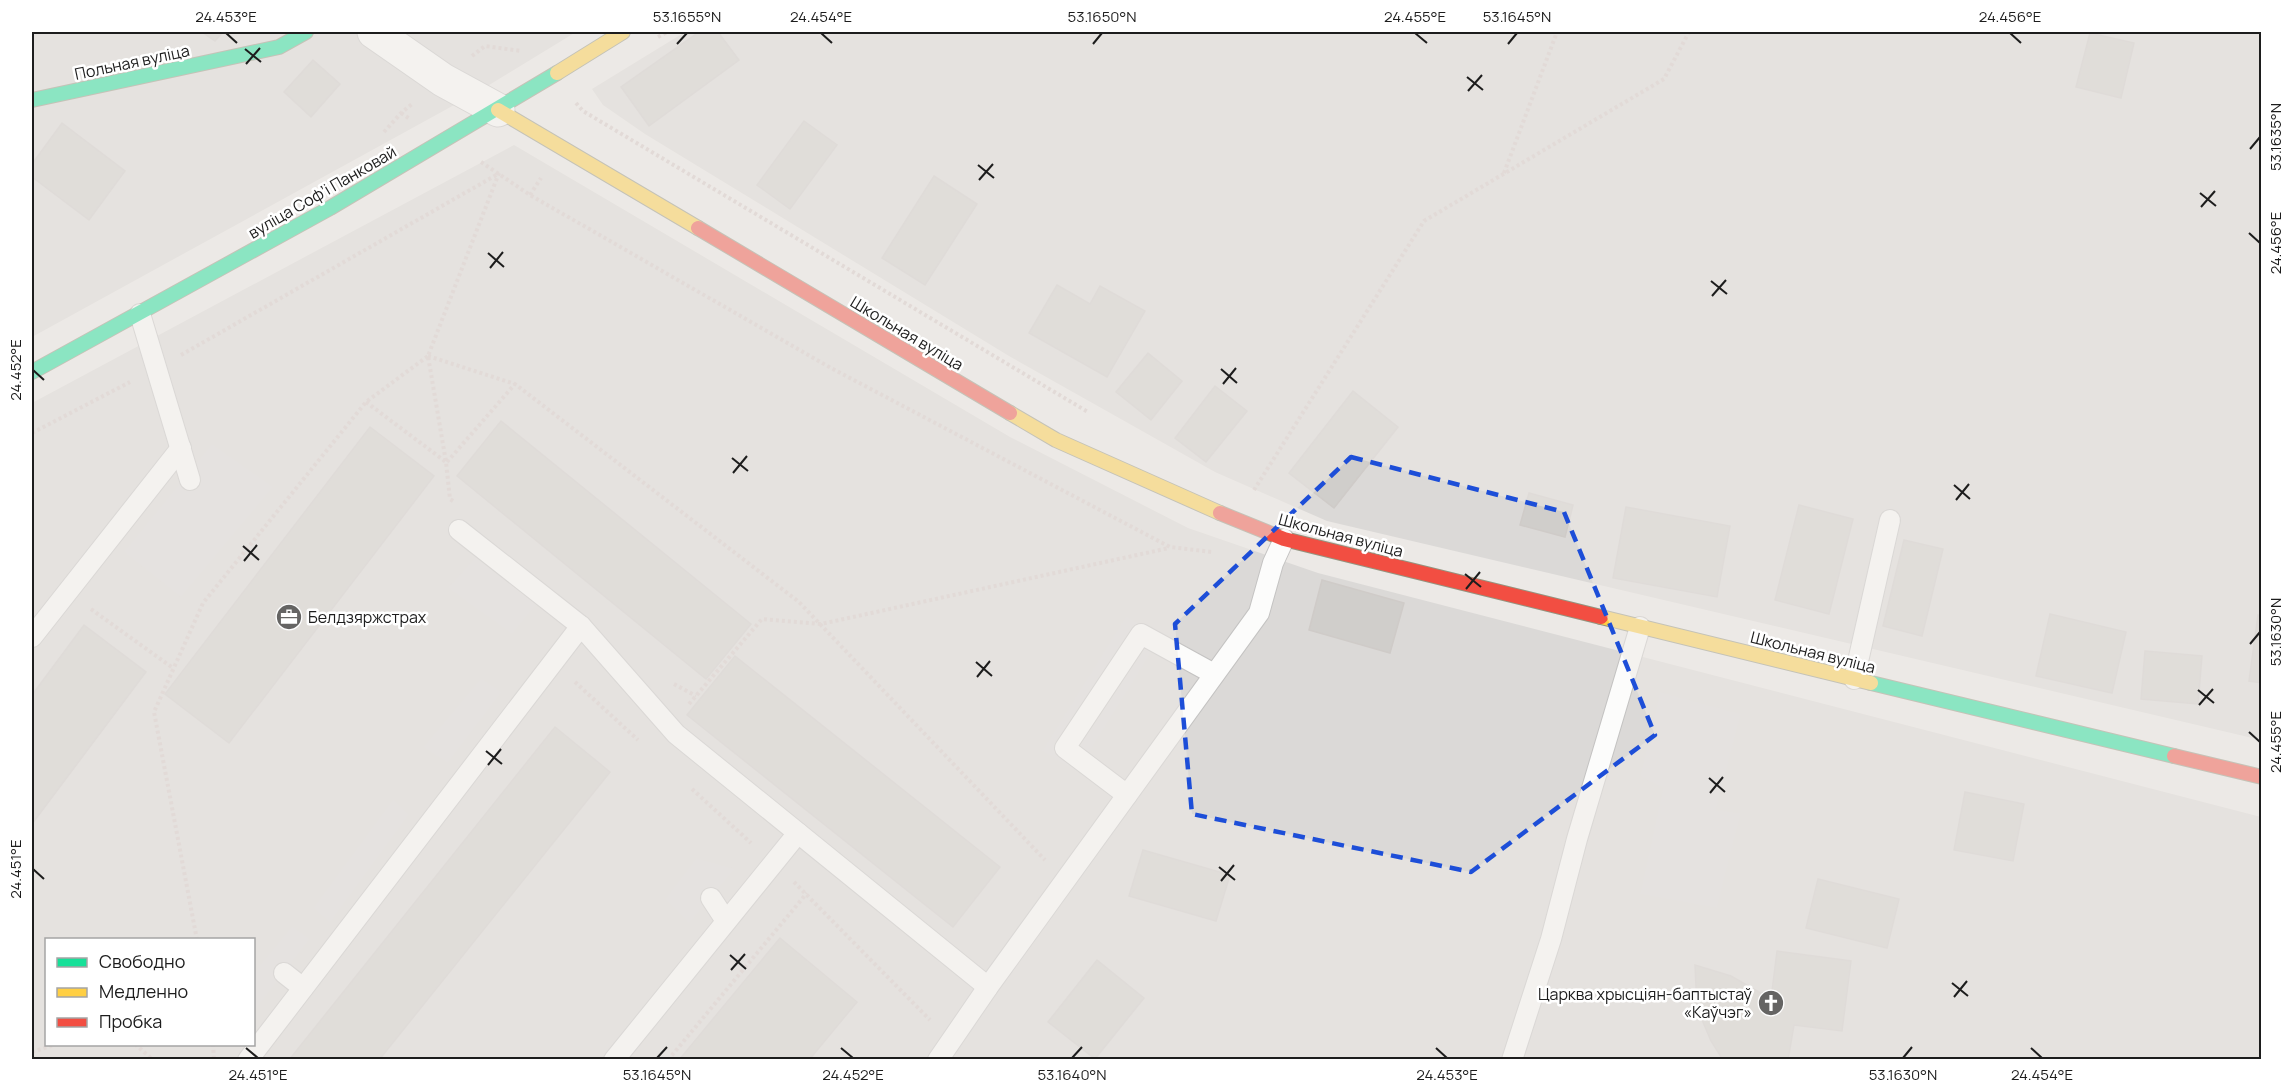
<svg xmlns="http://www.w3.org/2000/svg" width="2293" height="1091" viewBox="0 0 2293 1091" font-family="Manrope,sans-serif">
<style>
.residential{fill:#dbd9d7;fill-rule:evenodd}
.parking{fill:#dcdad9}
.building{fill:#d0cecb;stroke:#cfcbc8;stroke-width:1.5}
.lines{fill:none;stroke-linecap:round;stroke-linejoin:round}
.lane-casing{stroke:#c4c3c2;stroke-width:22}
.street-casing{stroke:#c4c3c2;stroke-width:35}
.fast-casing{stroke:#94947f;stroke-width:16}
.slow-casing{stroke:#94947f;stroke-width:16}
.jam-casing{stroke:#94947f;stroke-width:16}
.path{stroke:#d5c8c6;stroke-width:4;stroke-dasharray:3 3;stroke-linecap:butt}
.lane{stroke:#fcfcfb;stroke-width:20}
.street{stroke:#fcfcfb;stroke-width:33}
.fast{stroke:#16e098;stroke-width:14}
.slow{stroke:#ffcf43;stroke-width:14}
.jam{stroke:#f24e42;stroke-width:14}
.marked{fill:none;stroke:#1d4ed8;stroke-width:4.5;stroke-dasharray:12 8;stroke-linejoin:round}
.ticks{fill:none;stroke:#1d1d1d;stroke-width:2}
.labels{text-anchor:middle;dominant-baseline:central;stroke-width:5;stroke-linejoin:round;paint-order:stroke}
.street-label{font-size:16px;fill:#1d1d1d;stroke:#fff}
.poi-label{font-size:16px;fill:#1d1d1d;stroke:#fff;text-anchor:start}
.neatline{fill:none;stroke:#1d1d1d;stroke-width:2}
.ticks-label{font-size:15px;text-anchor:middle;fill:#1d1d1d}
</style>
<rect width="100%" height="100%" fill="#ece9e6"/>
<!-- residential -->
<g class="residential">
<path d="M 32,32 L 576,32 L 476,93 L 32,337 Z"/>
<path d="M 685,32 L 2261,32 L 2261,740 L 1327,521 L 1215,472 L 1009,356 L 645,134 L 603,105 L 592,89 Z"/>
<path d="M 514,145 L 1010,437 L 1188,528 L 1318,573 L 2261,817 L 2261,1059 L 32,1060 L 32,403 ZM 46,940 L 254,940 L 254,1044 L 46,1044 Z"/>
</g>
<!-- parking -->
<g class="parking">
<path d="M 212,444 L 273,487 L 181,597 L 124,552 Z"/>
<path d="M 483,549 L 543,596 L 512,634 L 448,588 Z"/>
<path d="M 1126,616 L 1161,637 L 1077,772 L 1042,751 Z"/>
<path d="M 481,678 L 502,692 L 448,763 L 423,747 Z"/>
<path d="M 1660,692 L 1741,714 L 1716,810 L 1741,813 L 1717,908 L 1640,894 L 1663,788 L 1640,776 Z"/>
<path d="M 393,799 L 409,815 L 330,923 L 313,908 Z"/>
<path d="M 696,858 L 735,869 L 689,924 L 665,899 Z"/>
<path d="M 292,926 L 310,939 L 254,1012 L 254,972 Z"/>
</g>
<!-- building -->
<g class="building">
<path d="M 202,32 L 223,32 L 215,41 Z"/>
<path d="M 699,32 L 718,32 L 739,60 L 649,126 L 621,87 Z"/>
<path d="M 2090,33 L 2134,43 L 2121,98 L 2076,87 Z"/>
<path d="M 313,60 L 340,84 L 311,117 L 284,92 Z"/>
<path d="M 804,121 L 837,145 L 790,209 L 757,185 Z"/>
<path d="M 62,123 L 125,171 L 89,220 L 32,177 L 32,164 Z"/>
<path d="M 934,176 L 977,204 L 925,285 L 882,258 Z"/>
<path d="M 1057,285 L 1090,304 L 1100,286 L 1145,311 L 1107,377 L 1029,333 Z"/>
<path d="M 1148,353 L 1182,381 L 1151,420 L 1116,392 Z"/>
<path d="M 1215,386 L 1247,411 L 1206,462 L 1175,438 Z"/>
<path d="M 1353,391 L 1398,427 L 1334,508 L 1289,473 Z"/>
<path d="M 501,421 L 751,624 L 706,679 L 457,476 Z"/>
<path d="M 370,427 L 434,476 L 229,743 L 165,694 Z"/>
<path d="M 1529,493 L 1573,505 L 1565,537 L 1520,525 Z"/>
<path d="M 1799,505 L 1853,519 L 1829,614 L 1775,600 Z"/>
<path d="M 1626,507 L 1730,526 L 1717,597 L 1613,578 Z"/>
<path d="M 1904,540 L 1943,549 L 1922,636 L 1883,626 Z"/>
<path d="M 1322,580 L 1404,603 L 1390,653 L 1309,630 Z"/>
<path d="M 2050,614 L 2126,632 L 2112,693 L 2036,676 Z"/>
<path d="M 2258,615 L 2262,616 L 2262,683 L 2249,681 Z"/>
<path d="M 84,625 L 146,672 L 32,824 L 32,695 Z"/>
<path d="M 2145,651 L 2202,656 L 2198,704 L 2141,699 Z"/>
<path d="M 735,656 L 1000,867 L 953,927 L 687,715 Z"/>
<path d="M 555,727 L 610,772 L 379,1060 L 289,1060 Z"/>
<path d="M 1965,792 L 2024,804 L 2013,861 L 1954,850 Z"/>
<path d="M 1143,850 L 1230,875 L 1216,921 L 1129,896 Z"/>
<path d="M 1818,879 L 1899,899 L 1887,948 L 1806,928 Z"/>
<path d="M 780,938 L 857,1002 L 809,1060 L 679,1060 Z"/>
<path d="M 1777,951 L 1851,961 L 1842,1031 L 1794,1025 L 1788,1060 L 1723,1060 L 1711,1041 L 1697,1008 L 1695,965 L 1731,976 L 1771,999 Z"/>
<path d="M 1097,960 L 1144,998 L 1095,1059 L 1048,1022 Z"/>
</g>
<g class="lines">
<!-- lane casing -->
<g class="lane-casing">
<g id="lane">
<path d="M 140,314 L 190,480"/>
<path d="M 459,530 L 581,626"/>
<path d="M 32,637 L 181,448"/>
<path d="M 1854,679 L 1890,520"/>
<path d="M 1127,795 L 1065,748 L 1141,634 L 1214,674"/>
<path d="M 711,898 L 726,921"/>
<path d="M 284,973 L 303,988"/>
<path d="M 248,1060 L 581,626 L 676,734 L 988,987"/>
<path d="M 614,1060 L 798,833"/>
<path d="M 938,1060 L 988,987 L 1259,613 L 1273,563 L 1284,539"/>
<path d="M 1512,1060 L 1551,939 L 1577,839 L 1640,627"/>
</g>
</g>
<!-- street casing -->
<g class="street-casing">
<path id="street" d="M 374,32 L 443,80 L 498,110"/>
</g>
<!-- fast casing -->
<g class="fast-casing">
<g id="fast">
<path d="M 32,100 L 279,47 L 306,32"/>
<path d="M 32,372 L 330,208 L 557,73"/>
<path d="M 1871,683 L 2174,756"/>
</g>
</g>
<!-- slow casing -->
<g class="slow-casing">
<g id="slow">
<path d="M 557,73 L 623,32"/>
<path d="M 498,110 L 698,228"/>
<path d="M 1010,413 L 1056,440 L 1220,513"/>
<path d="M 1601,617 L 1871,683"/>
</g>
</g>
<!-- jam casing -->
<g class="jam-casing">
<g id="jam">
<path d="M 698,228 L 1010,413"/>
<path d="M 1220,513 L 1284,539 L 1601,617"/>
<path d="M 2174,756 L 2262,777"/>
</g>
</g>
<!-- path -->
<g class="path">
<path d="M 658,37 L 667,32"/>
<path d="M 472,56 L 485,46 L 521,51"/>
<path d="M 576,103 L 583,111 L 1088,412"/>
<path d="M 401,113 L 410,119"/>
<path d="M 384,132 L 401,113 L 412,104"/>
<path d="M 481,162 L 530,195 L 831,368 L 1170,547 L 1212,552"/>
<path d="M 1504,173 L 1557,32"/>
<path d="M 530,195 L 541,178"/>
<path d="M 181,355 L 498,174"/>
<path d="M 428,356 L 515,384 L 799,602 L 1045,860"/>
<path d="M 366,402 L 446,462"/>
<path d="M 32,433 L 130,382"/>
<path d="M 447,462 L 515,384"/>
<path d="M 1254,490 L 1424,221 L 1664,79 L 1689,32"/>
<path d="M 453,501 L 450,499 L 446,462 L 428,356 L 499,173"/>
<path d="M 91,609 L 173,668"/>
<path d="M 575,682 L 638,740"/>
<path d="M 674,684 L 696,696"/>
<path d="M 689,704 L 762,619 L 821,624 L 1169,548"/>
<path d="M 692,789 L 751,843"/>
<path d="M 794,882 L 930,1020"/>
<path d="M 197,940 L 154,712 L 203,603 L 366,402 L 428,356"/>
<path d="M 135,1044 L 153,1060"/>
<path d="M 213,1044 L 214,1060"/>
<path d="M 32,1052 L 57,1044"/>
<path d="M 668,1060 L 807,893"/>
</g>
<!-- lane -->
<use href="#lane" class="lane"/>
<!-- street -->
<use href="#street" class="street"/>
<!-- fast -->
<use href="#fast" class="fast"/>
<!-- slow -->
<use href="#slow" class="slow"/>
<!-- jam -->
<use href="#jam" class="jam"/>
</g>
<!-- marked area -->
<path d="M0 0H2293V1091H0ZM 1351,457 L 1564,512 L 1655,735 L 1471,872 L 1192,814 L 1175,624 Z" fill="#ece9e6" fill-opacity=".55" fill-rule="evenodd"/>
<path class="marked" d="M 1351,457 L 1564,512 L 1655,735 L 1471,872 L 1192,814 L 1175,624 Z"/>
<!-- ticks -->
<path class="ticks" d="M 226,33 L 237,43M 821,33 L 832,43M 1415,33 L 1427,43M 2010,33 L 2021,43M 677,44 L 687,33M 1093,44 L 1102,33M 1508,44 L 1517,33M 245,49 L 261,62M 246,64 L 260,48M 1467,77 L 1483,90M 1468,91 L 1482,75M 2250,149 L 2260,137M 978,165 L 994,178M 979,180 L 993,164M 2200,193 L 2216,206M 2201,207 L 2215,191M 2249,233 L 2260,243M 488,253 L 504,267M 490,268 L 503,252M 1711,281 L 1727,294M 1712,296 L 1726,280M 1221,369 L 1237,383M 33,370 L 44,380M 1223,384 L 1236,368M 732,458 L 748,471M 733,473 L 747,456M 1954,485 L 1970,499M 1956,500 L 1969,484M 243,546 L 259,560M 244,561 L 257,545M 1465,574 L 1481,587M 1466,589 L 1480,572M 2250,644 L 2260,632M 976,662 L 992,676M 977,677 L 990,661M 2198,690 L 2214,703M 2199,705 L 2213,689M 2249,732 L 2260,742M 486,751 L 502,764M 488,765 L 501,749M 1709,778 L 1725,792M 1710,793 L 1723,777M 1219,867 L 1235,880M 33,869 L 44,879M 1221,881 L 1234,865M 730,955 L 746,969M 731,970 L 745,954M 1952,983 L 1968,996M 1954,997 L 1967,981M 246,1048 L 258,1058M 841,1048 L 853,1058M 1436,1048 L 1447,1058M 2031,1048 L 2042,1058M 657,1058 L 667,1047M 1072,1058 L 1082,1047M 1903,1058 L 1912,1047"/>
<!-- icons -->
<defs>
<g id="office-disc" transform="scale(1.35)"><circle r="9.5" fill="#656463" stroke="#fff"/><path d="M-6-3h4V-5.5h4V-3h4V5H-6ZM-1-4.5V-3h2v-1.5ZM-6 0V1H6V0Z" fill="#fff"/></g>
<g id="church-disc" transform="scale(1.35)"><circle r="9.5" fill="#656463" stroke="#fff"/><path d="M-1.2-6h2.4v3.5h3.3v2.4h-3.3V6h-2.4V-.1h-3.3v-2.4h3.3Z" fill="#fff"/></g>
</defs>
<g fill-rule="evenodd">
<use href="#office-disc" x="289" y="617"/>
<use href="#church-disc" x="1771" y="1003"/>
</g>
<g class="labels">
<!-- street labels -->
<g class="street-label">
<text transform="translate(132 62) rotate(-12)">Польная вуліца</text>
<text transform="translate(322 192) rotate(-30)">вуліца Софʼі Панковай</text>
<text transform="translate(907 333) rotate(31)">Школьная вуліца</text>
<text transform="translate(1341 535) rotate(15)">Школьная вуліца</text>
<text transform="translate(1813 652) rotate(14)">Школьная вуліца</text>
</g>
<!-- poi labels -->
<g class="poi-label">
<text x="308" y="617">Белдзяржстрах</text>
<text x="1752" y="994" text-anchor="end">Царква хрысціян-баптыстаў<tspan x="1752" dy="18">«Каўчэг»</tspan></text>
</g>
</g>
<!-- border -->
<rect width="2293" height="1091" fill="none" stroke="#ffffff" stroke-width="66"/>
<!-- legend -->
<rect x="45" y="938" width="210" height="108" fill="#ffffff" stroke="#a5a5a5" stroke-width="1.5"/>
<rect x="57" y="958" width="30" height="9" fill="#16e098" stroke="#a5a5a5" stroke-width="1.5"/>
<text x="99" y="968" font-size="18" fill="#1d1d1d">Свободно</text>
<rect x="57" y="988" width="30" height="9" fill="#ffcf43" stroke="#a5a5a5" stroke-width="1.5"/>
<text x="99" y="998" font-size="18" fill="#1d1d1d">Медленно</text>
<rect x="57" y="1018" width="30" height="9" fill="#f24e42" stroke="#a5a5a5" stroke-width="1.5"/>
<text x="99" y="1028" font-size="18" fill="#1d1d1d">Пробка</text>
<rect x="33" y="33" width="2227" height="1025" class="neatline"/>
<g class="ticks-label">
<text x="226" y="22">24.453°E</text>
<text x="687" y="22">53.1655°N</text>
<text x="821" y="22">24.454°E</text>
<text x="1102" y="22">53.1650°N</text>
<text x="1415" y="22">24.455°E</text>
<text x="1517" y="22">53.1645°N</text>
<text x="2010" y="22">24.456°E</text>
<text transform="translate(2276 137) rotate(-90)" y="5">53.1635°N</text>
<text transform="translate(2276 243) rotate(-90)" y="5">24.456°E</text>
<text transform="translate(16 370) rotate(-90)" y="5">24.452°E</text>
<text transform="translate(2276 632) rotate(-90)" y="5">53.1630°N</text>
<text transform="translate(2276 742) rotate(-90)" y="5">24.455°E</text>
<text transform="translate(16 869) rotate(-90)" y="5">24.451°E</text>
<text x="258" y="1080">24.451°E</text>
<text x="657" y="1080">53.1645°N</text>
<text x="853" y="1080">24.452°E</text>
<text x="1072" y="1080">53.1640°N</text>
<text x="1447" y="1080">24.453°E</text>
<text x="1903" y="1080">53.1630°N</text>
<text x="2042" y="1080">24.454°E</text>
</g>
</svg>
